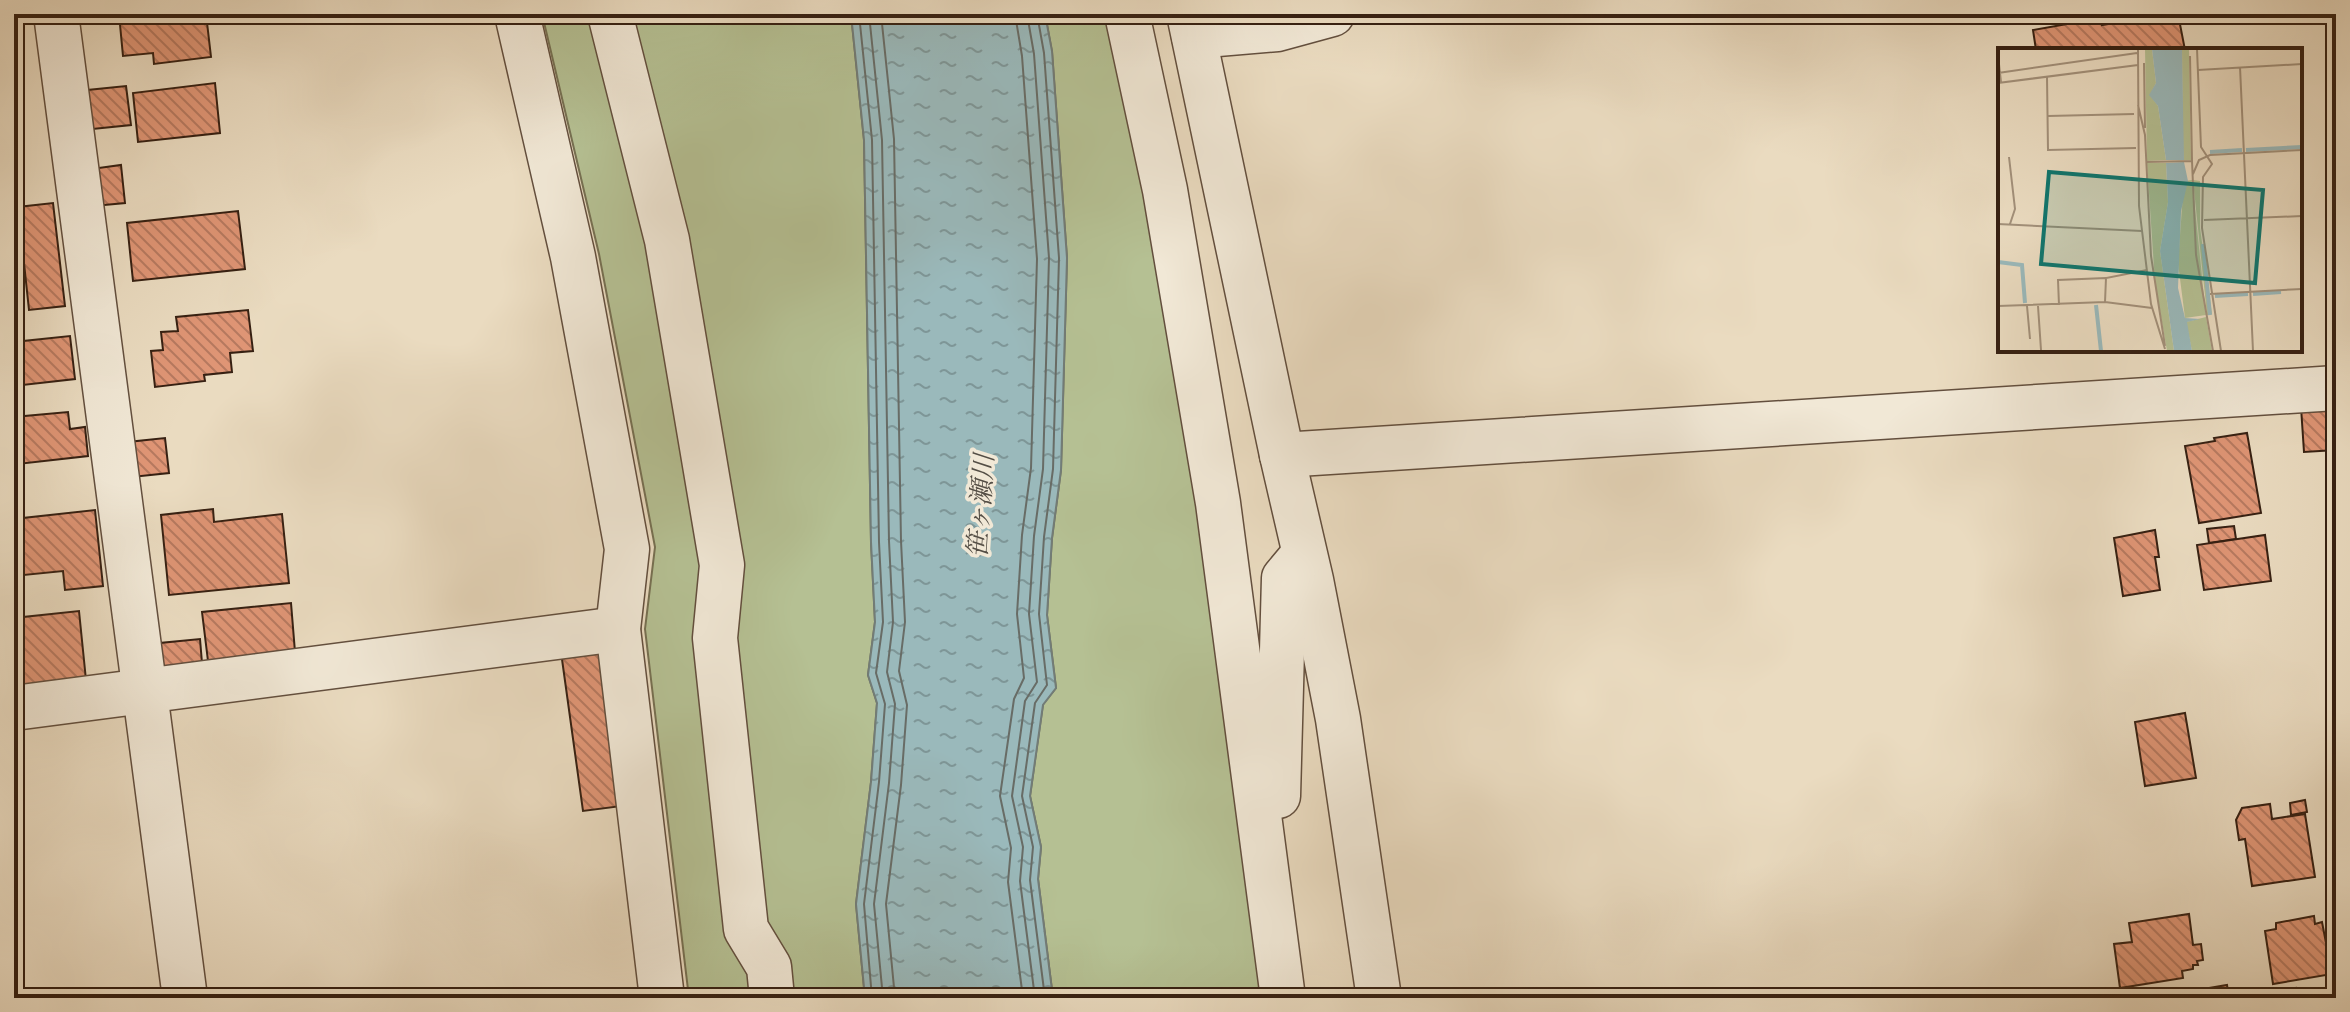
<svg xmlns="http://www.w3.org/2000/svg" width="2350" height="1012" viewBox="0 0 2350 1012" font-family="'IM FELL French Canon','Noto Serif JP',serif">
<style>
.green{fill:#b5c093;stroke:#767052;stroke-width:2}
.water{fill:url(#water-ripples);stroke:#727c77;stroke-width:2}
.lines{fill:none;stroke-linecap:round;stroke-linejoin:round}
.shore{stroke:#686c66;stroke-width:2}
.building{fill:url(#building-back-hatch);stroke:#362012;stroke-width:2}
.minor-casing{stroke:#634f3e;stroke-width:47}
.minor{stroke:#f1e8d6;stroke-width:44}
.labels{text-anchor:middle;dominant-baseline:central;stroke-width:7;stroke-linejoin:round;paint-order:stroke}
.water-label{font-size:26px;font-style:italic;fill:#544e45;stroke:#f1e8d6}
.inset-river{fill:none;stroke:#9ab9bb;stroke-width:4}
.inset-road{fill:none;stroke:#a2907a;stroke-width:2}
.view{fill:#0f766e;fill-opacity:0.15;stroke:#0f766e;stroke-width:4}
.inset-edge{fill:none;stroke:#362012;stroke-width:4}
</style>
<defs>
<pattern id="water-ripples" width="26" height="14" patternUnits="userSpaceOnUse" patternTransform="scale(2)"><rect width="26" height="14" fill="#9ab9bb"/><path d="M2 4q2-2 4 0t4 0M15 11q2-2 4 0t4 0" fill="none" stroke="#7e9697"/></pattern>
<pattern id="building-back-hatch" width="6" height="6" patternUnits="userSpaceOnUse" patternTransform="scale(2)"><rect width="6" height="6" fill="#df9575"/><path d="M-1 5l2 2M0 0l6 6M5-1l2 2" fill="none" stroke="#b6795f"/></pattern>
</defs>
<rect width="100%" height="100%" fill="#eadbc0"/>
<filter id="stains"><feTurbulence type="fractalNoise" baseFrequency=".0025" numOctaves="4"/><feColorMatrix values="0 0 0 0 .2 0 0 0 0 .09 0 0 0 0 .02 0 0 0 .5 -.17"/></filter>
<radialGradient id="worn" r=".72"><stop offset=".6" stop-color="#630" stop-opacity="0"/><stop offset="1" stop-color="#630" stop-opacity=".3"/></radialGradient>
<!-- green -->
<g class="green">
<path d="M 542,14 L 600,14 L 657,243 L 763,998 L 689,998 L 645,629 L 655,547 L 599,254 Z"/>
<path d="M 620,14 L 851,14 L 864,140 L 871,542 L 875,622 L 868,675 L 877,703 L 871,782 L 856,904 L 865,998 L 784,998 L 755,923 Z"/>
<path d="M 1045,14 L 1114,14 L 1154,193 L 1272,998 L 1053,998 L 1038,879 L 1041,847 L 1030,796 L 1043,704 L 1056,688 L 1047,615 L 1052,538 L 1061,470 L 1067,258 L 1052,52 Z"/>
</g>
<!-- water -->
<path class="water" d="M 851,14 L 1045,14 L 1052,51 L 1067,258 L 1061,470 L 1052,538 L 1047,615 L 1056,688 L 1043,705 L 1030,796 L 1041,847 L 1038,879 L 1053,998 L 865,998 L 856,904 L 871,782 L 877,703 L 868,675 L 875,622 L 871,542 L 864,140 Z"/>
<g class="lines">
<!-- shore -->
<g class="shore">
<path d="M 859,14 L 872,140 L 879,542 L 883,622 L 876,673 L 885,704 L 879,782 L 864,904 L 872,998"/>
<path d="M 869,14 L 882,140 L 889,541 L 893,622 L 887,672 L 895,704 L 889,783 L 874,904 L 883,998"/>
<path d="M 881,14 L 894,139 L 901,541 L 905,622 L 899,671 L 907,705 L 901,785 L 886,904 L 895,998"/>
<path d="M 1015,14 L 1022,56 L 1037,259 L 1031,468 L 1022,535 L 1017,614 L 1024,678 L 1014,699 L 1000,796 L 1011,848 L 1008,882 L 1023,998"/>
<path d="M 1027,14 L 1034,54 L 1049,258 L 1043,469 L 1034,536 L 1029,614 L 1037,682 L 1025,701 L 1012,796 L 1023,847 L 1020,881 L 1035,998"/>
<path d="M 1037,14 L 1044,53 L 1059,258 L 1053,469 L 1044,537 L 1039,614 L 1047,685 L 1035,703 L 1022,796 L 1033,847 L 1030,880 L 1045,998"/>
</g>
</g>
<!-- building -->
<g class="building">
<path d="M 119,14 L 206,14 L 211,57 L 154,64 L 153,53 L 123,56 Z"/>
<path d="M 2167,14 L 2178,14 L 2185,50 L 2036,50 L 2033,30 L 2101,18 L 2102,25 Z"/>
<path d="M 215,83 L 220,133 L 138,142 L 133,93 Z"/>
<path d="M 126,86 L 131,125 L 83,130 L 78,91 Z"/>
<path d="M 121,165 L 125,203 L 94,206 L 91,169 Z"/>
<path d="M 53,203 L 65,306 L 29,310 L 18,207 Z"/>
<path d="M 238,211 L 245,269 L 133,281 L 127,223 Z"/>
<path d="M 248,310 L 253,351 L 230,353 L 232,372 L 204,375 L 205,381 L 155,387 L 151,351 L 163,350 L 161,332 L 178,331 L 176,317 Z"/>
<path d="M 70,336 L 75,379 L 14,386 L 14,342 Z"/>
<path d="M 2336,404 L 2336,450 L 2304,452 L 2301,407 Z"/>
<path d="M 68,412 L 70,429 L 85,427 L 88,456 L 18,464 L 14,417 Z"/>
<path d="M 2247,433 L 2261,513 L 2199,523 L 2185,446 L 2215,441 L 2214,438 Z"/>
<path d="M 165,438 L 169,473 L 132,477 L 128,442 Z"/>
<path d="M 213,509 L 214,522 L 282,514 L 289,583 L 169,595 L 161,515 Z"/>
<path d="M 95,510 L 103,586 L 65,590 L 63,571 L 14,576 L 14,519 Z"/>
<path d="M 2234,526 L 2236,539 L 2209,543 L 2207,529 Z"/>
<path d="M 2155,530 L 2159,557 L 2155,557 L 2160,590 L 2123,596 L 2114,538 Z"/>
<path d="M 2265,535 L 2271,581 L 2204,590 L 2197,545 Z"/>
<path d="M 291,603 L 295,652 L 208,661 L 202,612 Z"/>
<path d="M 79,611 L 86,680 L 14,687 L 14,618 Z"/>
<path d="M 200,639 L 202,663 L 162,667 L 160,643 Z"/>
<path d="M 599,646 L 622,806 L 583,811 L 561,652 Z"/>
<path d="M 2185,713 L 2196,778 L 2145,786 L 2135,722 Z"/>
<path d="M 2305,800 L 2307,812 L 2291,815 L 2290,803 Z"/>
<path d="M 2270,804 L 2272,819 L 2305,814 L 2315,877 L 2252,886 L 2245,839 L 2239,840 L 2236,820 L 2242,808 Z"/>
<path d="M 2189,914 L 2193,945 L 2201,944 L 2203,960 L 2197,961 L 2198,965 L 2193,965 L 2193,969 L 2182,971 L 2183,978 L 2120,988 L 2114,944 L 2132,942 L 2129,923 Z"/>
<path d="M 2314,916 L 2315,924 L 2322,922 L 2332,974 L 2273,984 L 2265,931 L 2276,929 L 2276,923 Z"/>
<path d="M 2227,985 L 2229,998 L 2199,998 L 2197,990 Z"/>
<path d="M 2296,988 L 2298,998 L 2265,998 L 2264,993 Z"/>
</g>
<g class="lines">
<!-- minor casing -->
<g class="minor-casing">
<g id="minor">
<path d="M 56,14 L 185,998"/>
<path d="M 517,14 L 573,257 L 627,549 L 618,629 L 662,998"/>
<path d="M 610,14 L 667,240 L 722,565 L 715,638 L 746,929 L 769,967 L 772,998"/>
<path d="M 1127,14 L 1165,190 L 1218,503 L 1283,998"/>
<path d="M 1189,14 L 1282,455 L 1311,580 L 1338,719 L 1379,998"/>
<path d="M 1194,36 L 1277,29 L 1332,14"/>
<path d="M 1282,455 L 2336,388"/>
<path d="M 14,708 L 618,629"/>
<path d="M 1278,796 L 1284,578 L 1304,554"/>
</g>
</g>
<!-- minor -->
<use href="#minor" class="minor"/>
</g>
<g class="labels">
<!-- water labels -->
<g class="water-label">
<text transform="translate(981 506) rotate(-86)">笹ヶ瀬川</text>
</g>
</g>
<!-- overview -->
<g transform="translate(1998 48)">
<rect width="304" height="304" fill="#eadbc0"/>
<path d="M 147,1 L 154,1 L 158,35 L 152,47 L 160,58 L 168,112 L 149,113 ZM 184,1 L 191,1 L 193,112 L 186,112 L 185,103 ZM 149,115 L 168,115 L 170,154 L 162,203 L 176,303 L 169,303 L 157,234 ZM 194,132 L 208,267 L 187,270 L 180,215 L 186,133 ZM 195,132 L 202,133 L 202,180 L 214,266 L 209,267 ZM 208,269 L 214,303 L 194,303 L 188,274 Z" fill="#b5c093"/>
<path d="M 154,1 L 184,1 L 186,112 L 168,112 L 160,58 L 151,47 L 158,35 ZM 186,114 L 190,133 L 183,163 L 180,240 L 187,270 L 202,271 L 189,274 L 194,303 L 176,303 L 162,203 L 170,154 L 168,115 Z" fill="#9ab9bb"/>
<path class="inset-river" d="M 248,102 L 304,99M 212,104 L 244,102M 205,196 L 212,267M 0,214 L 24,217 L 27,255M 255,246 L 283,244M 217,248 L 250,246M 98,257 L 103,303"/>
<path class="inset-road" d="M 140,1 L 141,158 L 153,256 L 167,301M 199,1 L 203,99 L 214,116 L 205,129 L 204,180 L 223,303M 0,7 L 3,34M 192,8 L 194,113M 146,15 L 147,80M 242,19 L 255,303M 200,22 L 304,16M 0,25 L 139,5M 49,29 L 50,102 L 138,100M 0,35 L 140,17M 140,57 L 147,87 L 153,208 L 167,298M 50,68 L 136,66M 11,109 L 17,161 L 12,176M 148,114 L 194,113 L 198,207 L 215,303M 195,126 L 201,112 L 212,107 L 304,102M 206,172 L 304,168M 0,176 L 144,183M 212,246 L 304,241M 107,254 L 108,230 L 149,222M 61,257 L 60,232 L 108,230M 0,258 L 107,254 L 154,260M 29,258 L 32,291M 40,258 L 43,302"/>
<path class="view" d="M 51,124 L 265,142 L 257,235 L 43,216 Z"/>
<rect width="304" height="304" class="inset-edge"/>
</g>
<!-- margin -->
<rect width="2350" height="1012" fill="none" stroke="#eadbc0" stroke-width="48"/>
<rect x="16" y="16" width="2318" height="980" fill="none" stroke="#362012" stroke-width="4"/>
<rect x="24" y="24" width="2302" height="964" fill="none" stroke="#362012" stroke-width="2"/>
<rect width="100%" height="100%" filter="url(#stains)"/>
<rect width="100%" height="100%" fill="url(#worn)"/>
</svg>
